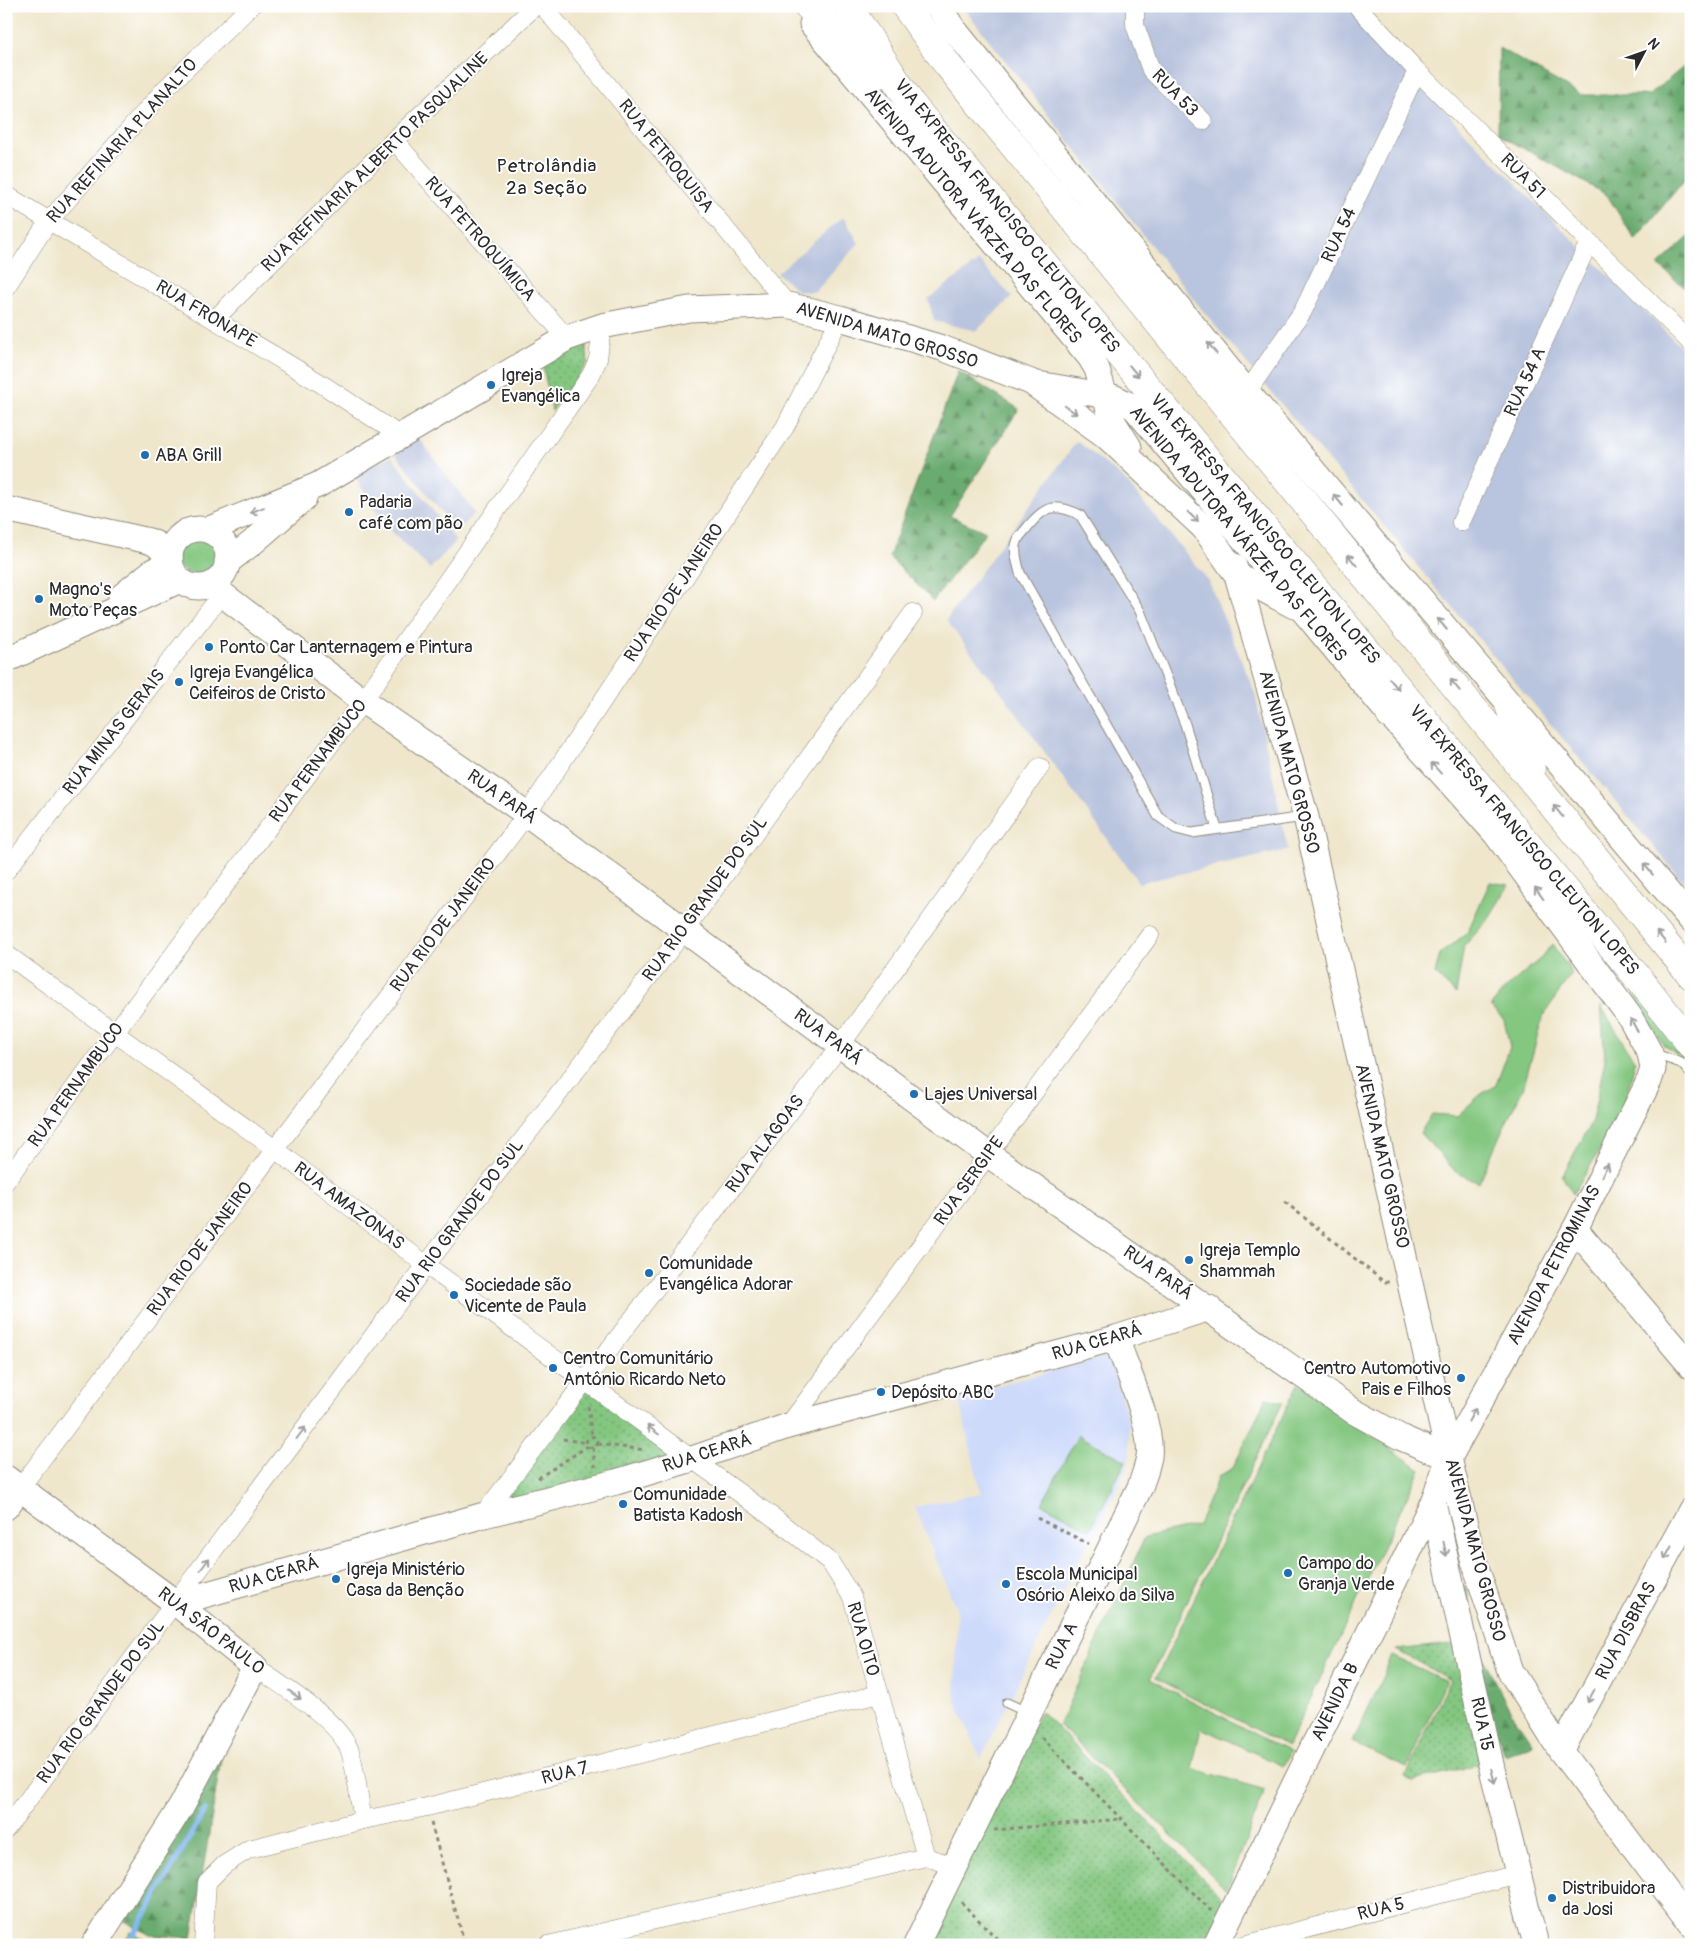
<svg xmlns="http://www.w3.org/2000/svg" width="1697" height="1951" viewBox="0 0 1697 1951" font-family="Pangolin,sans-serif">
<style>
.built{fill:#cedafa}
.industrial{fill:#b9c4de}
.grass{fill:#84c781;stroke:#587956}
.forest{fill:url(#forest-firs);stroke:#4b6c4d}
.park{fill:url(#park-dots);stroke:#587956}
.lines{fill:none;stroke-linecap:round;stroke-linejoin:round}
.stream{stroke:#82b7f0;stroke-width:5.5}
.lane-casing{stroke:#8d887b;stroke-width:11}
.street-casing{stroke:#8d887b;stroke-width:19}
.secondary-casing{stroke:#8d887b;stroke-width:27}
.highway-casing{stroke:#8d887b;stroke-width:29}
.path{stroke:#8d887b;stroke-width:3;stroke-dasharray:4 4;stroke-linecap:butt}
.lane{stroke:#fff;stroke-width:9}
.street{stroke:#fff;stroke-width:18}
.secondary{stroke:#fff;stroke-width:25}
.highway{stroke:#fff;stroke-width:28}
.oneway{stroke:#a0a0a0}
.poi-dot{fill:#1f6fb2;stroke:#fff;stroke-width:2}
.labels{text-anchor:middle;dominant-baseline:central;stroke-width:4;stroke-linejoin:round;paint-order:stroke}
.street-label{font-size:18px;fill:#2b2b2b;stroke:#fff}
.poi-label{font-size:18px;fill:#2b2b2b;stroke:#fff;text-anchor:start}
.neighbourhood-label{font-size:19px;letter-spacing:1px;fill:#2b2b2b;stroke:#fff}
</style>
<defs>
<pattern id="forest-firs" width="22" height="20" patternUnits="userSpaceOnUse" patternTransform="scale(1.25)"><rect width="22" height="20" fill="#6bac6f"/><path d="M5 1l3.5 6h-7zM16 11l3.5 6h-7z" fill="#588c5b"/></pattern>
<pattern id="park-dots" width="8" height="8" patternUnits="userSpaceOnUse" patternTransform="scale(1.25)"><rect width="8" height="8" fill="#84c781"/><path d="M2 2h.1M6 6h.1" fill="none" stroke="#6ca26a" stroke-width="1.8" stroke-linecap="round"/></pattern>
</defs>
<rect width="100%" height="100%" fill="#fff"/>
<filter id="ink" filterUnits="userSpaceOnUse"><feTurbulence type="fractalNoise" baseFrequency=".02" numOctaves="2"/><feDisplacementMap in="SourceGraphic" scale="10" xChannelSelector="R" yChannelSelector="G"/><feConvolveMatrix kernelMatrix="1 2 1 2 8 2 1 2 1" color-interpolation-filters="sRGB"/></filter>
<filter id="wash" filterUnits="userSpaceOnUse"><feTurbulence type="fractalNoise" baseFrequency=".0096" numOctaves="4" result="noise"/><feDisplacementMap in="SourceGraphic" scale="20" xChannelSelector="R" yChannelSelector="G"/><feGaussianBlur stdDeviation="1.12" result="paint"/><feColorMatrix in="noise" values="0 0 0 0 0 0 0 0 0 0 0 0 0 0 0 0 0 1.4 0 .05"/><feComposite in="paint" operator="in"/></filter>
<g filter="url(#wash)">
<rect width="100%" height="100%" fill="#efe6cb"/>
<!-- built -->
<path class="built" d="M 1109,1356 L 1129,1423 L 1130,1455 L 1126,1470 L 1098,1527 L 1080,1557 L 981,1759 L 955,1699 L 957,1611 L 915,1507 L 981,1493 L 958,1396 Z"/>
<!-- industrial -->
<g class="industrial">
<path d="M 962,6 L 1352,6 L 1467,135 L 1691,357 L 1691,891 L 1203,311 Z"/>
<path d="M 843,217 L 859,243 L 815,292 L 798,291 L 777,273 Z"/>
<path d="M 979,261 L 1012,297 L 976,331 L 934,321 L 928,299 Z"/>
<path d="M 419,438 L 475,513 L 456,531 L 396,454 Z"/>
<path d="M 1077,441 L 1123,478 L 1208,580 L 1255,693 L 1288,850 L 1139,883 L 994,682 L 946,620 Z"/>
<path d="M 392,456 L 456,541 L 430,569 L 385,525 L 353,474 Z"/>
</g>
<!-- grass -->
<g class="grass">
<circle cx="196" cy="555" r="20"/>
<path d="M 1490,882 L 1509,885 L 1487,921 L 1464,946 L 1456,994 L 1435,974 L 1440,954 L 1467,933 Z"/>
<path d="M 1552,944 L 1572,973 L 1543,1016 L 1523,1089 L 1500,1135 L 1479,1183 L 1457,1173 L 1420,1133 L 1432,1114 L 1457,1116 L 1480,1095 L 1496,1085 L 1510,1047 L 1504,1020 L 1491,1006 L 1506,988 L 1541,958 Z"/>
<path d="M 1625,974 L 1691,1054 L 1691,1065 L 1663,1044 L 1646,1017 Z"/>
<path d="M 1601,1006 L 1635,1062 L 1622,1114 L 1573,1194 L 1562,1176 L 1592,1121 L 1605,1060 Z"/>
<path d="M 1298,1384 L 1420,1469 L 1288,1746 L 1156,1678 Z"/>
<path d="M 1266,1398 L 1283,1402 L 1150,1679 L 1290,1752 L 1283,1766 L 1201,1728 L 1192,1768 L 1265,1790 L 1227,1890 L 1059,1725 L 1145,1537 L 1198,1525 L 1219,1476 L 1233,1468 Z"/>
<path d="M 1078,1435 L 1126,1461 L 1090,1530 L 1042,1504 Z"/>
<path d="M 1392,1656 L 1446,1681 L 1406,1768 L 1353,1742 Z"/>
</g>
<!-- forest -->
<g class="forest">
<path d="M 1499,48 L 1581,95 L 1649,95 L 1691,61 L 1691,172 L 1635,240 L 1607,195 L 1498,134 Z"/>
<path d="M 1691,235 L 1691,293 L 1658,265 Z"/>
<path d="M 958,371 L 1019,409 L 950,516 L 986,532 L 933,601 L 889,557 Z"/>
<path d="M 1466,1587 L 1482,1657 L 1511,1712 L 1533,1744 L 1505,1755 L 1485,1703 L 1458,1588 Z"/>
<path d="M 221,1759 L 192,1938 L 150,1935 L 123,1920 Z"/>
</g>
<!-- park -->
<g class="park">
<path d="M 586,344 L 588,363 L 552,411 L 542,362 Z"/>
<path d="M 584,1380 L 692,1459 L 483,1515 Z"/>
<path d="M 1460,1643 L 1481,1764 L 1413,1781 L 1405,1776 L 1450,1680 L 1396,1650 Z"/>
<path d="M 1041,1711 L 1227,1903 L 1206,1937 L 1177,1945 L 928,1945 Z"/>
<path d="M 131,1932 L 145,1939 L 187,1942 L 188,1945 L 121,1945 Z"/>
</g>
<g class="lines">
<!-- stream -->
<path class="stream" d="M 128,1945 L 205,1810"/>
</g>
</g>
<g filter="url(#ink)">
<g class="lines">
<!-- lane casing -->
<g class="lane-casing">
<g id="lane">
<path d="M 1217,829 L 1185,724 L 1140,611 L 1080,515 C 1054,502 1044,506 1026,529 C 1023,533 1018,537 1017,542 C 1013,551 1018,564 1020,573 L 1158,816 L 1176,829 L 1192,833 L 1304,817"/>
<path d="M 1652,1053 L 1681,1063 L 1691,1074"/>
<path d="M 1007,1703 L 1029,1713"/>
</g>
</g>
<!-- street casing -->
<g class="street-casing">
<g id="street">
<path d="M 543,6 L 788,305"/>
<path d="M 1135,6 L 1135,25 L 1151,70 L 1203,121"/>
<path d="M 1357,6 L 1417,71 L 1691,343"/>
<path d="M 394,140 L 567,338"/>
<path d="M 6,195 L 320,383 L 402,437"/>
<path d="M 6,287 L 48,222 L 165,89 L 251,6"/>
<path d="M 215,319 L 394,140 L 535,6"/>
<path d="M 1247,392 L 1303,311 L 1417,71"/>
<path d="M 1461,522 L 1589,242"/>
<path d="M 203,587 L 214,589 L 222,594"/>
<path d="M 222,594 L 223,573"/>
<path d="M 6,871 L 222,594"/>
<path d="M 6,954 L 275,1149 L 426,1265 L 692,1459 L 777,1520 L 830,1562 L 852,1597 L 926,1857"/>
<path d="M 6,1181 L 114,1034 L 363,701 L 591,375 L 598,359 L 602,326"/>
<path d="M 788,1426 L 1150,935"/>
<path d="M 20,1488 L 527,814 L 785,427 L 840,318"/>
<path d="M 483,1515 L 840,1046 L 1040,767"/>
<path d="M 255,1667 C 282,1686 339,1720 350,1751 C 356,1770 359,1800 363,1820"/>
<path d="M 6,1829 L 426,1265 L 685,930 L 913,613"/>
<path d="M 203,1945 L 207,1882 L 224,1865 L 249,1849 L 363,1820 L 427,1807 L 879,1694"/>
<path d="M 548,1945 L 926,1857 L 954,1866"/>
<path d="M 1244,1945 L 1518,1874"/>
</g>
</g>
<!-- secondary casing -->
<g class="secondary-casing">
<g id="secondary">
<path d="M 938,6 L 952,27 L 1247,392 L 1691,920"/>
<path d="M 812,24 L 1090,357 L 1097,369 L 1112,420 L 1129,447"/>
<path d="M 1038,384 L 1113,397 L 1134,407 L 1390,715 L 1496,834 L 1630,1017 L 1650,1053 L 1653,1069 L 1649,1081 L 1575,1229 L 1449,1458 L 1433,1502 L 1216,1945"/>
<path d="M 6,509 L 149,541 L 156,544 L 170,558"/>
<circle cx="199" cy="558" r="29"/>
<path d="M 207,530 L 318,485 L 567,338 L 602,326 L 689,309 L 788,305 L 840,318 L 942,348 L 1031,382 L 1105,435 L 1204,528 L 1237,575 L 1306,817 L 1449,1458 L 1473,1558 L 1510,1671 L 1561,1751 L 1691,1924"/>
<path d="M 227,562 L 252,543 L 304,498"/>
<path d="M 1234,566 L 1237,575 L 1294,606"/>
<path d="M 222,594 L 363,701 L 527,814 L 989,1155 L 1353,1411 L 1402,1438 L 1449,1458"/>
<path d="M 121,597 L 153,571 L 170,563"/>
<path d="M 6,660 L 180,580"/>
<path d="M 1575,1229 L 1691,1366"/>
<path d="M 6,1478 L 176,1603 L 255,1667 L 181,1807 L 94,1945"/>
<path d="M 1433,1502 L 1492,1769 L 1536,1945"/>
<path d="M 6,1507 L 20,1488"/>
<path d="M 176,1603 L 484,1515 L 616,1482 L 692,1459 L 788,1426 L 1116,1338 L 1209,1308"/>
<path d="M 1561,1751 L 1691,1510"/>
<path d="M 916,1945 L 1140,1487 C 1144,1477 1147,1467 1149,1457 C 1153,1426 1126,1368 1116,1338"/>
</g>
</g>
<!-- highway casing -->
<g class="highway-casing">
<g id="highway">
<path d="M 808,6 L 880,74"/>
<path d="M 848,6 L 912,105 L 1447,747 L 1644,985 L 1691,1045"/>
<path d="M 905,6 L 947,64 L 1691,975"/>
<path d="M 1199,364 L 1247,392"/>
<path d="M 1509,705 L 1531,769"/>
<path d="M 1390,715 L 1414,726 L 1431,737"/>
</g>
</g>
<!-- path -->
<g class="path">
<path d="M 1285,1202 L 1384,1282 L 1389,1282"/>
<path d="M 588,1406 L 592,1437"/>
<circle cx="592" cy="1442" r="5.5"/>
<path d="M 563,1439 L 587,1443"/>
<path d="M 598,1444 L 645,1450"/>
<path d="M 593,1448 L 595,1467"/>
<path d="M 538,1478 L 588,1446"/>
<path d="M 1037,1518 L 1089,1544"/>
<path d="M 1041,1737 L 1211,1911"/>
<path d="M 431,1823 L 465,1945"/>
<path d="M 994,1830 L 1120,1819"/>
<path d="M 961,1902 L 1003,1945"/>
</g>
<!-- lane -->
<use href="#lane" class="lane"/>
<!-- street -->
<use href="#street" class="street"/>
<!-- secondary -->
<use href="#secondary" class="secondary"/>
<!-- highway -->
<use href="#highway" class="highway"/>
</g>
<!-- one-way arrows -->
<defs><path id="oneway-shaft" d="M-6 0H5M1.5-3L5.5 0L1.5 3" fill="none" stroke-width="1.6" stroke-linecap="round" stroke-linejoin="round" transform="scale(1.25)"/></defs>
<g class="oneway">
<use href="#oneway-shaft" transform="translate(1212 348) rotate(-129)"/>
<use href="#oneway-shaft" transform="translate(1134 371) rotate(50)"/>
<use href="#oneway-shaft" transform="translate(1071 410) rotate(35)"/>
<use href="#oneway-shaft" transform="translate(1338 500) rotate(-130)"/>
<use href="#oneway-shaft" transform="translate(257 510) rotate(158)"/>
<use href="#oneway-shaft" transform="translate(1193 517) rotate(44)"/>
<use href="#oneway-shaft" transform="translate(1352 560) rotate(-129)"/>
<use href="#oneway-shaft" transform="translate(1442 624) rotate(-130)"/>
<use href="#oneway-shaft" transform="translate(1394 684) rotate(50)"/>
<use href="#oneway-shaft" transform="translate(1455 685) rotate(-129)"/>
<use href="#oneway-shaft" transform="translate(1436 768) rotate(-132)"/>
<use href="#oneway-shaft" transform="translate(1558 811) rotate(-129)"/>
<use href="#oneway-shaft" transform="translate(1648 869) rotate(-130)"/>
<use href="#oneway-shaft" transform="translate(1539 893) rotate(-126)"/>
<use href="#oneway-shaft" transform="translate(1661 937) rotate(-129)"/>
<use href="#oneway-shaft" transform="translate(1634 1025) rotate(-119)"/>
<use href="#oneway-shaft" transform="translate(1605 1170) rotate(-63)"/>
<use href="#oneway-shaft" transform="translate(1472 1415) rotate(-61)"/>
<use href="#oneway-shaft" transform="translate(653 1430) rotate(-143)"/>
<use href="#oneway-shaft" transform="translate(301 1433) rotate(-53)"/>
<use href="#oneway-shaft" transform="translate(1445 1549) rotate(78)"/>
<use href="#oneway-shaft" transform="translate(1668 1553) rotate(118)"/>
<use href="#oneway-shaft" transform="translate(205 1564) rotate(-53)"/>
<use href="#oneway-shaft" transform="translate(295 1695) rotate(36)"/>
<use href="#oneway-shaft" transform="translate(1591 1696) rotate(118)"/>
<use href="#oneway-shaft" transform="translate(1493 1776) rotate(76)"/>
</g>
</g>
<!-- markers -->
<g class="poi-dot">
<circle cx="491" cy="385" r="5"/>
<circle cx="145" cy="455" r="5"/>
<circle cx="349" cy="512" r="5"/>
<circle cx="39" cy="599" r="5"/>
<circle cx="209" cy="647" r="5"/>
<circle cx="179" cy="682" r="5"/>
<circle cx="914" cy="1094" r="5"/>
<circle cx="1189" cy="1260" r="5"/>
<circle cx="649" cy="1273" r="5"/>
<circle cx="454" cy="1295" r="5"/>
<circle cx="553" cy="1368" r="5"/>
<circle cx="1461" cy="1378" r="5"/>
<circle cx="881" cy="1392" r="5"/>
<circle cx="623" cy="1504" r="5"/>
<circle cx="1288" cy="1573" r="5"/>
<circle cx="336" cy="1579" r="5"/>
<circle cx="1006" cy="1584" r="5"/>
<circle cx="1552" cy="1898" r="5"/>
</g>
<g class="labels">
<!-- street labels -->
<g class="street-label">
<text transform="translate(1175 93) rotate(46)">RUA 53</text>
<text transform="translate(122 141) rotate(-48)">RUA REFINARIA PLANALTO</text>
<text transform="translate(666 156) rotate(51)">RUA PETROQUISA</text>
<text transform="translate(375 162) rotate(-44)">RUA REFINARIA ALBERTO PASQUALINE</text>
<text transform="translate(1523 176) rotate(45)">RUA 51</text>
<text transform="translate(973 216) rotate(50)">AVENIDA ADUTORA VÁRZEA DAS FLORES</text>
<text transform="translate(1007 216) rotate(51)">VIA EXPRESSA FRANCISCO CLEUTON LOPES</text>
<text transform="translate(1339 235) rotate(-65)">RUA 54</text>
<text transform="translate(480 239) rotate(49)">RUA PETROQUÍMICA</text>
<text transform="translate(206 314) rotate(31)">RUA FRONAPE</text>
<text transform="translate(887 335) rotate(17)">AVENIDA MATO GROSSO</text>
<text transform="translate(1525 382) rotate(-65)">RUA 54 A</text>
<text transform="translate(1265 529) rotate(50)">VIA EXPRESSA FRANCISCO CLEUTON LOPES</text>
<text transform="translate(1238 534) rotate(50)">AVENIDA ADUTORA VÁRZEA DAS FLORES</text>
<text transform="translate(674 593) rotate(-56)">RUA RIO DE JANEIRO</text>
<text transform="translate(114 732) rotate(-52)">RUA MINAS GERAIS</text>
<text transform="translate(318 761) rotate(-53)">RUA PERNAMBUCO</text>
<text transform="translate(1289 762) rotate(75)">AVENIDA MATO GROSSO</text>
<text transform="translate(502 797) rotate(35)">RUA PARÁ</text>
<text transform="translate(1524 840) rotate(50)">VIA EXPRESSA FRANCISCO CLEUTON LOPES</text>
<text transform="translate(705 899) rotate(-54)">RUA RIO GRANDE DO SUL</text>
<text transform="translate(443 925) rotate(-53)">RUA RIO DE JANEIRO</text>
<text transform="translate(828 1037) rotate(37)">RUA PARÁ</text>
<text transform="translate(76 1085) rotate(-54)">RUA PERNAMBUCO</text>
<text transform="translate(765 1144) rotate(-53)">RUA ALAGOAS</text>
<text transform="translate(1382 1156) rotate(77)">AVENIDA MATO GROSSO</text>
<text transform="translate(969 1181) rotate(-54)">RUA SERGIPE</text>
<text transform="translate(349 1206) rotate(37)">RUA AMAZONAS</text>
<text transform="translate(460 1221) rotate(-53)">RUA RIO GRANDE DO SUL</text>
<text transform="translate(200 1249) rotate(-53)">RUA RIO DE JANEIRO</text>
<text transform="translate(1554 1265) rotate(-62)">AVENIDA PETROMINAS</text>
<text transform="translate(1158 1273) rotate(35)">RUA PARÁ</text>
<text transform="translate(1097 1342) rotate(-16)">RUA CEARÁ</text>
<text transform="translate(707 1453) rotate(-18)">RUA CEARÁ</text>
<text transform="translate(1475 1550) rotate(75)">AVENIDA MATO GROSSO</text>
<text transform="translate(274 1575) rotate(-16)">RUA CEARÁ</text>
<text transform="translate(211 1631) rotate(38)">RUA SÃO PAULO</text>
<text transform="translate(1626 1631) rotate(-62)">RUA DISBRAS</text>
<text transform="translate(863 1639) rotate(74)">RUA OITO</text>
<text transform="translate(1062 1646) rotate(-64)">RUA A</text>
<text transform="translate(101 1702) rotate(-53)">RUA RIO GRANDE DO SUL</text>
<text transform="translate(1335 1702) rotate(-64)">AVENIDA B</text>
<text transform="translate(1482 1724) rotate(78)">RUA 15</text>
<text transform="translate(565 1773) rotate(-14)">RUA 7</text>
<text transform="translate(1381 1909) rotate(-14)">RUA 5</text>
</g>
<!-- poi labels -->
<g class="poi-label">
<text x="501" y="375">Igreja<tspan x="501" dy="21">Evangélica</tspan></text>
<text x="155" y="455">ABA Grill</text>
<text x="359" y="502">Padaria<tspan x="359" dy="21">café com pão</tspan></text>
<text x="49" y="589">Magno's<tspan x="49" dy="21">Moto Peças</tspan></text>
<text x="219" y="647">Ponto Car Lanternagem e Pintura</text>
<text x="189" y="672">Igreja Evangélica<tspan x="189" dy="21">Ceifeiros de Cristo</tspan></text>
<text x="924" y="1094">Lajes Universal</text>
<text x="1199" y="1250">Igreja Templo<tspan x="1199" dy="21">Shammah</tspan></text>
<text x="659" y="1263">Comunidade<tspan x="659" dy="21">Evangélica Adorar</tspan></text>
<text x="464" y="1285">Sociedade são<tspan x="464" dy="21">Vicente de Paula</tspan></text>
<text x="563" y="1358">Centro Comunitário<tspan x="563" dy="21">Antônio Ricardo Neto</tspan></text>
<text x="1451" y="1368" text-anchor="end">Centro Automotivo<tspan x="1451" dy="21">Pais e Filhos</tspan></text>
<text x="891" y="1392">Depósito ABC</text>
<text x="633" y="1494">Comunidade<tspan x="633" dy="21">Batista Kadosh</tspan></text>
<text x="1298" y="1563">Campo do<tspan x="1298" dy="21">Granja Verde</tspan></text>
<text x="346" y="1569">Igreja Ministério<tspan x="346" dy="21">Casa da Benção</tspan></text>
<text x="1016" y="1574">Escola Municipal<tspan x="1016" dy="21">Osório Aleixo da Silva</tspan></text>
<text x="1562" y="1888">Distribuidora<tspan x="1562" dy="21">da Josi</tspan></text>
</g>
<!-- neighbourhood labels -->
<g class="neighbourhood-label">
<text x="547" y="166">Petrolândia<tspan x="547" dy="22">2ª Seção</tspan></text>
</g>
</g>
<!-- margin -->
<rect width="1697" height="1951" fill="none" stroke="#fff" stroke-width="25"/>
<!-- north arrow -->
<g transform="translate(1644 52) rotate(49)" stroke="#ffffff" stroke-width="4" paint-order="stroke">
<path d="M0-4L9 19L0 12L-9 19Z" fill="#2b2b2b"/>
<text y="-8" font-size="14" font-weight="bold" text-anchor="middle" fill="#2b2b2b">N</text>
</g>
</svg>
